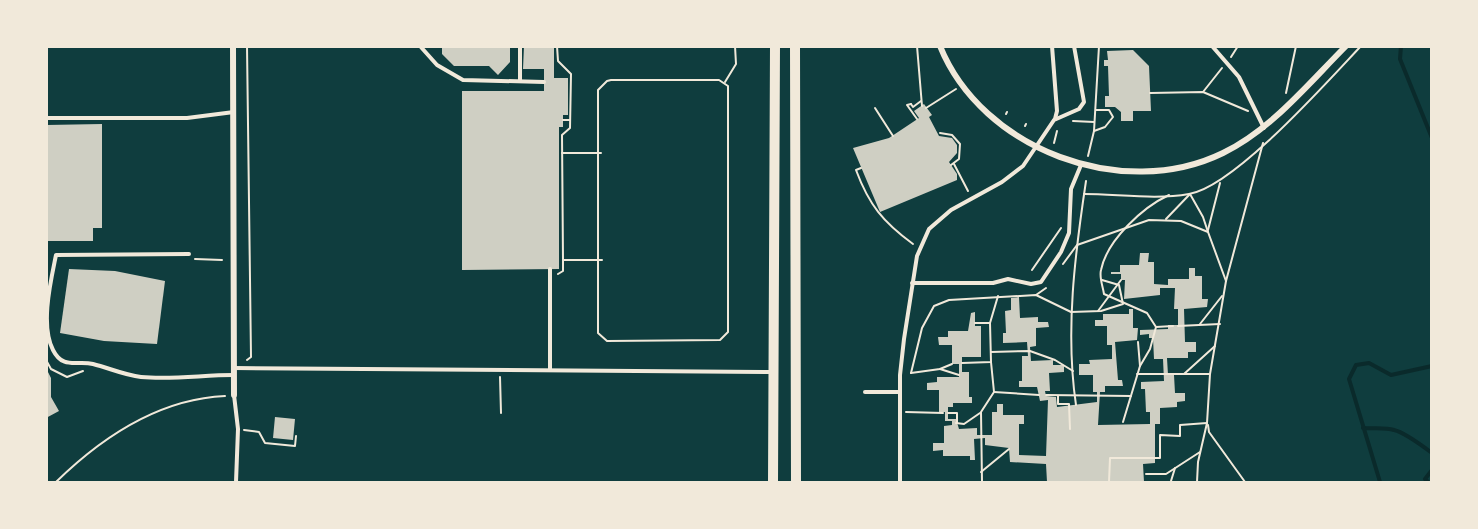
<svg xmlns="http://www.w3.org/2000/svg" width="1478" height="529" viewBox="0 0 1478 529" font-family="Ubuntu,sans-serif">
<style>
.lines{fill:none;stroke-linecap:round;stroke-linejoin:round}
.stream{stroke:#0a2a2b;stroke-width:4}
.building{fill:#cfcfc3}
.path{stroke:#f1e9da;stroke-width:2}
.service{stroke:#f1e9da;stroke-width:4}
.minor{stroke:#f1e9da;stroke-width:6}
.secondary{stroke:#f1e9da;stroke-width:10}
</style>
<rect width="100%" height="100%" fill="#0f3d3e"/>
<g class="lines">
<!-- stream -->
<g class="stream">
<path d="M 1401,46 L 1400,59 L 1432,138"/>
<path d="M 1363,428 C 1372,429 1385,427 1394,430 C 1403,432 1424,447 1432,453"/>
<path d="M 1380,482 L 1349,379 L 1356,365 L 1369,363 L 1391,375 L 1432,366"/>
<path d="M 1428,482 L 1425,479 L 1432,470"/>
</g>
</g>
<!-- building -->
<g class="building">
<path d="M 442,46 L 510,46 L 510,62 L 498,75 L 489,66 L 454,66 L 442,54 Z"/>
<path d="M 524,46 L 554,46 L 554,78 L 568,78 L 568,115 L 563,115 L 563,127 L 559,127 L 559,269 L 462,270 L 462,91 L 544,91 L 544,69 L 523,69 Z"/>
<path d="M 1133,50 L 1149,66 L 1151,111 L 1133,111 L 1133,121 L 1121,121 L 1121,112 L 1115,107 L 1105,107 L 1105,96 L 1109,96 L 1108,66 L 1104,66 L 1104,60 L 1108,60 L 1107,51 Z"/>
<path d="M 924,104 L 932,115 L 929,117 L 939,136 L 952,138 L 957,145 L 957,153 L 949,162 L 957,174 L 957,180 L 880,212 L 853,148 L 889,138 L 919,118 L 914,111 Z"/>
<path d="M 102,124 L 102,228 L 93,228 L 93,241 L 46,241 L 46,125 Z"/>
<path d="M 1140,253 L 1149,253 L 1148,262 L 1154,262 L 1154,284 L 1168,285 L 1168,279 L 1189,279 L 1189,268 L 1195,268 L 1195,276 L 1202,276 L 1202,299 L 1208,299 L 1207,307 L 1184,309 L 1185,342 L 1196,342 L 1196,352 L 1188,352 L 1188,358 L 1167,358 L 1168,375 L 1174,375 L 1175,393 L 1185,393 L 1185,401 L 1177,402 L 1177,407 L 1160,408 L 1160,424 L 1155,424 L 1155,463 L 1143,464 L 1144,482 L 1047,482 L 1046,464 L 1010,462 L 1009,448 L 985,445 L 985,438 L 974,439 L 975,460 L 970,460 L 970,456 L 943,456 L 943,450 L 933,451 L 933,443 L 944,443 L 944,426 L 952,425 L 952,421 L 945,421 L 945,412 L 939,412 L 939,390 L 927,390 L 927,383 L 937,382 L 937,377 L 959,377 L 959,364 L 952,364 L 952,345 L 939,345 L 938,337 L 948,337 L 948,331 L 968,331 L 971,313 L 975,312 L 975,326 L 981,326 L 981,357 L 962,357 L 962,372 L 969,372 L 969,397 L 972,397 L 972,403 L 953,403 L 953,407 L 948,407 L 948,419 L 956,419 L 959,429 L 977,428 L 977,435 L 992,435 L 992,412 L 997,412 L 997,404 L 1003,404 L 1003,415 L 1024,415 L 1024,424 L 1019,424 L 1019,455 L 1046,456 L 1048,400 L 1040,401 L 1037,387 L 1019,387 L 1019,381 L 1022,381 L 1022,356 L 1028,356 L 1027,342 L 1003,343 L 1003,333 L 1006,333 L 1005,311 L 1011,310 L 1011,298 L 1019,297 L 1020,318 L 1038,317 L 1038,322 L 1048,322 L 1049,327 L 1036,328 L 1036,346 L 1030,347 L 1031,361 L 1053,360 L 1053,365 L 1064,365 L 1064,372 L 1049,373 L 1050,391 L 1045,391 L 1046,396 L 1056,397 L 1057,407 L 1097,402 L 1097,392 L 1093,392 L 1093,375 L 1079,375 L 1079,364 L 1090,364 L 1089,360 L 1112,359 L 1112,345 L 1107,345 L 1107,326 L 1095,326 L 1095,320 L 1103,320 L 1103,314 L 1129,314 L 1129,309 L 1133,309 L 1133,328 L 1138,328 L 1137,340 L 1115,342 L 1118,380 L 1122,380 L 1123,386 L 1105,386 L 1105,392 L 1100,392 L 1098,425 L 1150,424 L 1150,412 L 1146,412 L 1145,389 L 1141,389 L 1141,382 L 1164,381 L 1163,359 L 1154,359 L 1153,338 L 1149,338 L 1149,334 L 1140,335 L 1140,330 L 1168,329 L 1168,325 L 1178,325 L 1178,309 L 1174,309 L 1175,288 L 1160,288 L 1160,295 L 1124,299 L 1125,280 L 1121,280 L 1121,274 L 1111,274 L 1111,272 L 1120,272 L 1120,265 L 1139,265 Z"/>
<path d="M 69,269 L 115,271 L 165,281 L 157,344 L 104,341 L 60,333 Z"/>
<path d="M 46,368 L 51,378 L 51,397 L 59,411 L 46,418 Z"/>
<path d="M 275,417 L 295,419 L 293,440 L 273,438 Z"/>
</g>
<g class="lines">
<!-- path -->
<g class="path">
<path d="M 557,46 L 558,61 L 571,74 L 570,128 L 562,135 L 563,260 L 563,271 L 558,274"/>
<path d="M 917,46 L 922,106"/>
<path d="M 1231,57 L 1238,46"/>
<path d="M 611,80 L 719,80 L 728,86 L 728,332 L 720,340 L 607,341 L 598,333 L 598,90 L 607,81 Z"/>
<path d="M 725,82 L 736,64 L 735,46"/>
<path d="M 1203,92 L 1222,68"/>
<path d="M 1150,93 L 1203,92 L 1248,111"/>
<path d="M 1286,93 L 1296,46"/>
<path d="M 911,104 L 907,105 L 917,119"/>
<path d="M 911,104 L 913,107 L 921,101"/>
<path d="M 875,108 L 893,136"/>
<path d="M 926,108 L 956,89"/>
<path d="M 1006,114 L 1007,112"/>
<path d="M 563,120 L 570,120"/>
<path d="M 1073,121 L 1094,122"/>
<path d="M 1025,126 L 1026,124"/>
<path d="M 1094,131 L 1105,127 L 1113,117 L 1109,110 L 1096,110"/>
<path d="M 940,133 L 952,135 L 960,144 L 959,159 L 951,165"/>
<path d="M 1054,143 L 1057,131"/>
<path d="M 562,153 L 601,153"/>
<path d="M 1088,156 L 1094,131 L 1099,46"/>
<path d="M 954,164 L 968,191"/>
<path d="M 861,168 L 856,170 C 869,205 883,222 913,244"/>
<path d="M 1084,194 C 1117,194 1156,200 1189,194 C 1234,187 1327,82 1361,46"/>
<path d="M 1166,219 L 1190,194 L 1203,217 L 1208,232"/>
<path d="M 1208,230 L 1220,183"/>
<path d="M 195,259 L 222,260"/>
<path d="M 563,260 L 602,260"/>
<path d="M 1063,264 L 1077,245 L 1149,220 L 1181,221 L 1208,232 L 1226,281"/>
<path d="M 1032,270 L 1061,228"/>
<path d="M 1036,295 L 1046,288"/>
<path d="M 1098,311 L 1121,280"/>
<path d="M 975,323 L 990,323"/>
<path d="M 1200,324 L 1222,296"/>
<path d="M 1178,326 L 1220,324"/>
<path d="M 1156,327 L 1173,326"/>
<path d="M 1138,342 L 1140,366"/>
<path d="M 991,352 L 1030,351 L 1055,360 L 1073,371"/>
<path d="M 46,360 L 51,369 L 67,377 L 83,371"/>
<path d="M 247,360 L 251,357 L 247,46"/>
<path d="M 962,363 L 991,362 L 990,323 L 998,296"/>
<path d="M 940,369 L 959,375"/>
<path d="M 911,373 L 922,328 L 934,306 L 949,300 L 1036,295 L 1071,312 L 1101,311 L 1123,304 L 1119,285 L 1102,280"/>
<path d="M 911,373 L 940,369 L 952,364"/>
<path d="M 1137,374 L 1209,374"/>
<path d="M 1184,374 L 1215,346"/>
<path d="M 500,377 L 501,413"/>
<path d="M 994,392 L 1039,395"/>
<path d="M 1046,395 L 1131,396"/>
<path d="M 1058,396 L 1058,404 L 1069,404 L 1070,429"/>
<path d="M 1076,405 C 1065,331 1075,254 1086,181"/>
<path d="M 906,412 L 943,413"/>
<path d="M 948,413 L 957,413 L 957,423"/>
<path d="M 1123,422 L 1140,366 L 1150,349 L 1156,327 L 1147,313 L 1104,294 C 1103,287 1099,277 1101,270 C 1107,240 1143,207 1169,195"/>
<path d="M 956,423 L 964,424 L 980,413"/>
<path d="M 1208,425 L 1209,432 L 1245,482"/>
<path d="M 244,430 L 259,432 L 265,443 L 295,446 L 296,436"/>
<path d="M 981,472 L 1009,449"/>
<path d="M 1146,474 L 1166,474 L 1200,452"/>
<path d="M 1171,481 L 1175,468"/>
<path d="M 56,482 C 102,437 158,399 225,396"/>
<path d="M 982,482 L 981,412 L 994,392 L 991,362"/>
<path d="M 1109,482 L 1110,458 L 1160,458 L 1160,435 L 1180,436 L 1180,425 L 1207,423"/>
<path d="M 1197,482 L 1198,462 L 1207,423 L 1210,374 L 1226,281 L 1263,143"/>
</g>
<!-- service -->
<g class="service">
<path d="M 420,46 L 437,65 L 463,80 L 544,82"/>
<path d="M 1052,46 L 1057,111 L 1055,119"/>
<path d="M 1212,46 L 1239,77 L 1264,128"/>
<path d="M 520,81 L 520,46"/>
<path d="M 46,118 L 187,118 L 234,112"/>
<path d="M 189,254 L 56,255 C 51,280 40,325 53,350 C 63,370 77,360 93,364 C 109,368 124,375 141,377 C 172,380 203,375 233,375"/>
<path d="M 550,269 L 550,369"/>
<path d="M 912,283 L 993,283 L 1008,279 L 1031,284 L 1041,282 L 1061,252 L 1069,233 L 1071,189 L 1081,165"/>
<path d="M 234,368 L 773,372"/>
<path d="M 865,392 L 900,392"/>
<path d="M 234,395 L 238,429 L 236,482"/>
<path d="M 900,482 L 900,375 L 904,339 L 917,256 L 929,229 L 951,210 L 1002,182 L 1023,166 L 1054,120 L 1079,109 L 1084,102 L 1074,46"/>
</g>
<!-- minor -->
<g class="minor">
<path d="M 233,46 L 234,395"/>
<path d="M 940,46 C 982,150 1123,202 1223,153 C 1272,129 1308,84 1346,46"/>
</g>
<!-- secondary -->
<g class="secondary">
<path d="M 795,46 L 796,482"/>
<path d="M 773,482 L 775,46"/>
</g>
</g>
<!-- border -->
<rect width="1478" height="529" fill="none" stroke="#f1e9da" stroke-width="96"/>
</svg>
